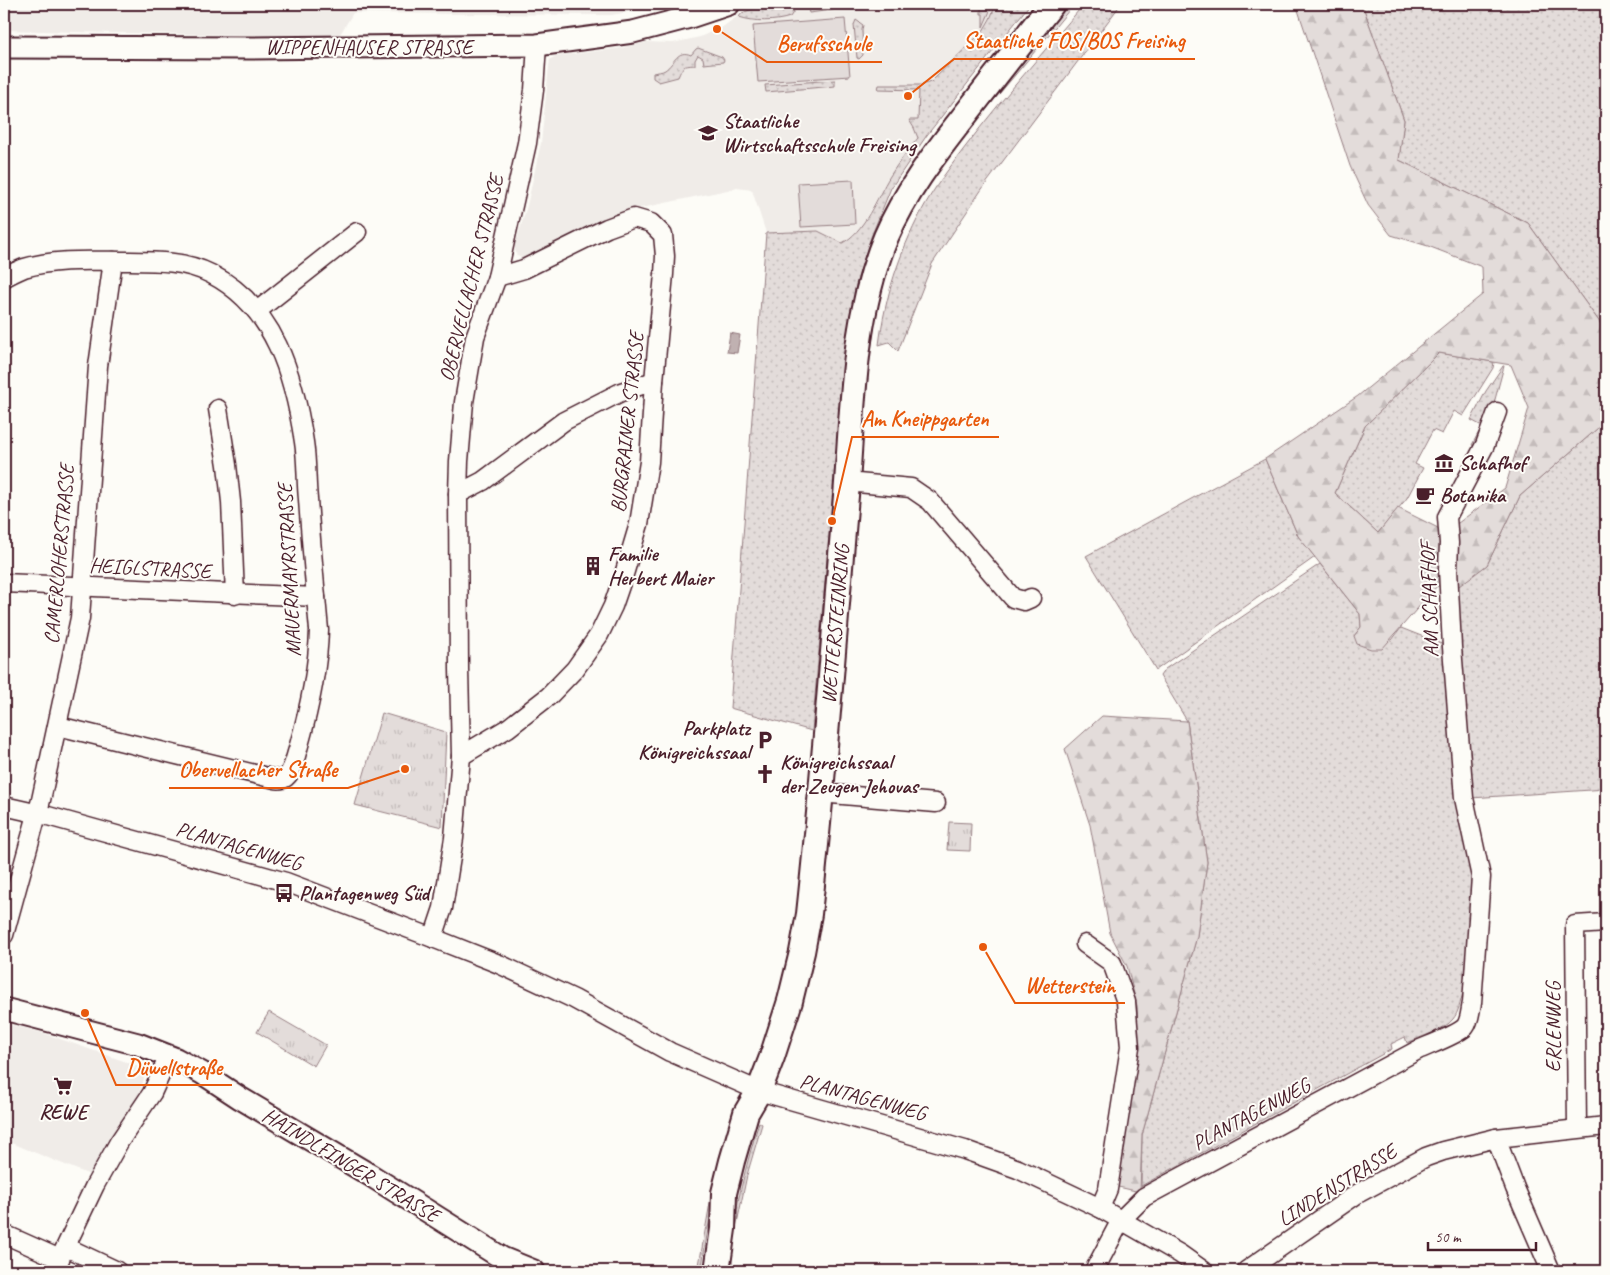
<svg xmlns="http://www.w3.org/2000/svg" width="1610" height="1275" viewBox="0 0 1610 1275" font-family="Caveat,sans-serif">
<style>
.built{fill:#f0ece8}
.grass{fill:url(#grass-dots);stroke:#967e82}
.forest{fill:url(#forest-firs);stroke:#967e82;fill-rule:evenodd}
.park{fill:url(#park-tufts);stroke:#967e82}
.garden{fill:#e3dcda;stroke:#967e82}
.water{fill:#c0b1b1;stroke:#91777b}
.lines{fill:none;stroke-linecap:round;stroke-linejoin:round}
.minor-casing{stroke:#4a1f2b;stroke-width:21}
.tertiary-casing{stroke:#4a1f2b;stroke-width:25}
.secondary-casing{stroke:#4a1f2b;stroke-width:28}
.minor{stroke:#fdfcf7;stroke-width:18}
.tertiary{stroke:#fdfcf7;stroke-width:21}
.secondary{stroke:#fdfcf7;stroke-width:24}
.labels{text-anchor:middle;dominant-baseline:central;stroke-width:4;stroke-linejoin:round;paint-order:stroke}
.street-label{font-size:21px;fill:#4a1f2b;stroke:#fdfcf7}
.poi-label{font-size:21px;font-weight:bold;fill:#4a1f2b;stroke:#fdfcf7;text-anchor:start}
.leader{fill:none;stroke:#e8590c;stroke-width:2}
.callout-dot{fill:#e8590c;stroke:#fdfcf7;stroke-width:2}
.callout-label{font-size:22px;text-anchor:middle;font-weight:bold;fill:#e8590c;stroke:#fdfcf7;stroke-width:4;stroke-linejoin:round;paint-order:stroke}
</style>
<defs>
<pattern id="grass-dots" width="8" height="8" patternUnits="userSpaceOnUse" patternTransform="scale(1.25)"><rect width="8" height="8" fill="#e3dcda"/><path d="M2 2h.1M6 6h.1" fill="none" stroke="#c4bcbb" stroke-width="1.8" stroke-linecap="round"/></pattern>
<pattern id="forest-firs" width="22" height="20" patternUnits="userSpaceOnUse" patternTransform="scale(1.25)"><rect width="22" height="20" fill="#e3dcda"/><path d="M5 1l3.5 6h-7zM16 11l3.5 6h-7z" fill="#c4bcbb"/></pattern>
<pattern id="park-tufts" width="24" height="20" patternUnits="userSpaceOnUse" patternTransform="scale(1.25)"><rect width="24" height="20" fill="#e3dcda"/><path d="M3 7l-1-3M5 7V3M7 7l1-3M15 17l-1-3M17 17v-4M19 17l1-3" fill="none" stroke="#c4bcbb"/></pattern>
</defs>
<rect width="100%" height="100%" fill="#fdfcf7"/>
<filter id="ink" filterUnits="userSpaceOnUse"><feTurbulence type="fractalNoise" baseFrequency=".02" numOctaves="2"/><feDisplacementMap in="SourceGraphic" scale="10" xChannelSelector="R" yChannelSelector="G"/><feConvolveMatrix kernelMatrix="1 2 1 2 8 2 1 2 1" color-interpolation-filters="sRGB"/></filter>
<g filter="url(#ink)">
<!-- built -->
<g class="built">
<path d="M 4,4 L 679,4 L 611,15 L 353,13 L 339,36 L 113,33 L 4,30 Z"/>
<path d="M 765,4 L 1021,4 L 891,174 L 861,226 L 849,240 L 842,243 L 818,231 L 766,233 L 752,190 L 737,188 L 622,212 L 525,259 L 517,256 L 515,250 L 515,245 L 527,206 L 541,143 L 549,67 L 550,60 L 552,58 L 556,56 L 621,48 L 647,42 L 673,43 L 700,37 L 724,26 L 742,13 Z"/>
<path d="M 4,1023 L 40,1032 L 141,1067 L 146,1073 L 138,1096 L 119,1124 L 90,1175 L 4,1140 Z"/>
</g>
<!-- grass -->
<g class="grass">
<path d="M 765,4 L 859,4 L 832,10 L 809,13 L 807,4 L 794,5 L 794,11 L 790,17 C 775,22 754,22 739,17 L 742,13 Z"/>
<path d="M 981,4 L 993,4 L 983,27 L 983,14 L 981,14 Z"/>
<path d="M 996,4 L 1030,4 L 927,135 L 891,188 L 871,237 L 856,284 L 845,349 L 812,731 L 730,708 L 766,233 L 818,231 L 842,243 C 864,233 877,197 890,176 C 898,163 908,150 918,138 L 914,128 L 909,120 L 918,120 L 919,90 L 878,89 L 879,85 L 921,85 L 931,82 L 983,31 L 990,19 Z"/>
<path d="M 1069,4 L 1074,4 C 1048,36 1021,68 994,100 C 953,149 908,202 888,264 C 881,283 878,304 875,323 C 867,372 864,421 859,470 L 863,389 L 880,276 L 919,190 L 1021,61 Z"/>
<path d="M 1084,4 L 1121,4 L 982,189 L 932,264 L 898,351 L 889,342 L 879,345 C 885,297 899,254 921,212 C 933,189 950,167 966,146 C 1003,97 1045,51 1084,4 Z"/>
<path d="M 1362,4 L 1606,4 L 1606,331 L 1528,223 L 1399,160 L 1404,120 Z"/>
<path d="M 856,20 L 863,25 L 862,30 L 863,55 L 859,59 L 857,58 L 854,25 Z"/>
<path d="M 698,48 L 722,57 L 724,60 L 723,62 L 704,64 L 703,58 L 698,55 L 695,60 L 695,65 C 682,66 683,66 678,77 L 659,82 L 653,78 L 653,73 C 657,72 662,72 665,70 C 675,63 677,49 691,55 L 696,49 Z"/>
<path d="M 835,80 L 835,86 L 766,92 L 765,85 Z"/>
<path d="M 1439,353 L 1494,362 L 1493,368 L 1463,416 L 1454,411 L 1442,434 L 1433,430 L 1415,464 L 1423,468 L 1407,498 L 1378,533 L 1335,493 L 1365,426 Z"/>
<path d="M 1503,366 L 1504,366 L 1486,433 L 1478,449 L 1472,445 L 1482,426 L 1471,420 L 1486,391 Z"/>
<path d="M 1606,421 L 1606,789 L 1471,798 L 1455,586 L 1487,565 L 1520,496 Z"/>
<path d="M 1265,459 L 1298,536 L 1315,557 L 1156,670 L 1086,556 Z"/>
<path d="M 1320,564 L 1360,614 L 1361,627 L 1354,636 L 1392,640 L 1401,628 L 1444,645 L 1474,874 L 1468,989 L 1463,993 C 1460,1002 1459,1012 1453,1019 C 1445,1030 1420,1037 1407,1043 L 1405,1037 L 1391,1044 L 1392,1049 L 1141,1186 L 1142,1135 L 1197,936 L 1207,862 L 1187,721 L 1160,676 L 1165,669 Z"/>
<path d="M 732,1116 L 735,1117 L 712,1205 L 701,1271 L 698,1271 L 711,1197 Z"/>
<path d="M 759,1122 L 762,1124 L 747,1175 L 730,1257 L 728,1252 C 736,1207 746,1165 759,1122 Z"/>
</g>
<!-- forest -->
<g class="forest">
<path d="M 1296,4 L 1362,4 L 1404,120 L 1399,160 L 1528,223 L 1606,331 L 1606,421 L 1520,496 L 1487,565 L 1459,586 L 1437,586 L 1382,649 L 1371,649 L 1357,644 L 1354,636 L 1361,627 L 1360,614 L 1298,536 L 1265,459 L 1358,396 L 1483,294 L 1482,267 L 1428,246 L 1391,235 L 1368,205 L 1350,166 ZM 1439,353 L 1511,365 L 1529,408 L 1505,488 L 1446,532 L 1398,508 L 1378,533 L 1335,493 L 1365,426 Z"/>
<path d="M 1102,716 L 1187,721 L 1207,862 L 1197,936 L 1142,1135 L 1140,1192 L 1114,1186 L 1138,1049 L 1137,1006 L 1127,966 L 1110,933 L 1090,825 L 1065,749 Z"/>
</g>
<!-- park -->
<g class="park">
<path d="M 382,713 L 446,732 L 442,827 L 355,805 Z"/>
<path d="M 949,822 L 971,823 L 970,851 L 947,850 Z"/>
<path d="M 269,1012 L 326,1045 L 314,1066 L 257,1032 Z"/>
</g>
<!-- garden -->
<g class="garden">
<path d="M 845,19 L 850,76 L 758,82 L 753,26 Z"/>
<path d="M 853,180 L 855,224 L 801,227 L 798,183 Z"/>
</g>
<!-- water -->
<path class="water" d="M 730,333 L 740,335 L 737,353 L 727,352 Z"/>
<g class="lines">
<!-- minor casing -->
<g class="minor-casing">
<g id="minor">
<path d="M 4,278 C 10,274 17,271 24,268 C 57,258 96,261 130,261 C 157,261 186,261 211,274 C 275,307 294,376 304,442 C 307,461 306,480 308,499 C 311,543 315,587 319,630 C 318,671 309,710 298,749 C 295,758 293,771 286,777 C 282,780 279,780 275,779 L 58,726"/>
<path d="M 257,311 L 357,232"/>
<path d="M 218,409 L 227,465 L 231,502 L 235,595"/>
<path d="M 847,482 L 911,488 L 930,501 L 1013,598 L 1024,601 L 1031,598"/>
<path d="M 458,494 L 483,481 L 564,421 L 621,392 L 654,381"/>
<path d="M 4,583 L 316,597"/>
<path d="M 461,756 L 508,728 L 549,696 L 575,669 L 599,635 L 613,606 L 625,571 L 639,524 L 649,462 L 654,381 L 664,274 L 665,256 L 663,235 L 651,223 L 634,218 L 607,228 L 524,269 L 497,277"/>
<path d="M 820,793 L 936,803"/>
<path d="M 4,806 L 48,816 L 286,882 L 433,938 L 499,964 L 574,999 L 670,1052 L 759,1091 L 965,1150 L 1018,1169 L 1100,1208 L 1180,1254 L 1204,1271"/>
<path d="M 4,935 L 41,800 L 80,618 L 98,366 L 113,261"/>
<path d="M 433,938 L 443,908 L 454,838 L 461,756 L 459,669 L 458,494 L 459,461 L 464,402 L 475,337 L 497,277 L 527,143 L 534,90 L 537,45"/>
<path d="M 1085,944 L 1112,963 L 1126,1002 L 1130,1047 L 1108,1189 L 1100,1208"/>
<path d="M 1577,1128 L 1575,925 L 1606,923"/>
<path d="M 1496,1138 L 1515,1188 L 1551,1271"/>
<path d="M 4,1234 L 60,1259"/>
<path d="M 66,1247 L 117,1271"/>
<path d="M 54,1271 L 95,1185 L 119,1142 L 152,1093 L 169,1056"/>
<path d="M 1094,1271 L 1121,1220 L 1144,1197 L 1418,1050 C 1429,1045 1457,1035 1465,1027 C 1470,1021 1470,1011 1472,1003 L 1481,877 L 1464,798 L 1452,647 L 1448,569 L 1449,543 L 1447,517 L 1485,445 L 1497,412"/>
<path d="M 1246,1271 L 1357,1194 L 1426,1157 L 1443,1151 L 1496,1138 L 1606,1126"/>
</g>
</g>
<!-- tertiary casing -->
<g class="tertiary-casing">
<g id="tertiary">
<path d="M 4,47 L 251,48 L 537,45 L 633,32 L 690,17 L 729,4"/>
<path d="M 4,1009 L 138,1044 L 176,1059 L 202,1073 L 240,1098 L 370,1175 L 502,1258 L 534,1271"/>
</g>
</g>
<!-- secondary casing -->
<g class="secondary-casing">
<path id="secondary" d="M 717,1271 L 723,1229 L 724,1193 L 732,1161 L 746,1113 L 759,1091 L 772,1057 L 790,1001 L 802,952 L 809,914 C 824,775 834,635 846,496 C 853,410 852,319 886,237 C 905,193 933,156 962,119 C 992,80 1022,42 1052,4"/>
</g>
<!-- minor -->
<use href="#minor" class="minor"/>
<!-- tertiary -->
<use href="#tertiary" class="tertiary"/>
<!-- secondary -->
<use href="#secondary" class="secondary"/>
</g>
</g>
<!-- icons -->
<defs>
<g id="school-bare" transform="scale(1.5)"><path d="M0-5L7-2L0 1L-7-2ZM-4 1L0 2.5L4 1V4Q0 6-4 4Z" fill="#4a1f2b" stroke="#fdfcf7" stroke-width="2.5" paint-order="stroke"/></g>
<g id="museum-bare" transform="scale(1.5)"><path d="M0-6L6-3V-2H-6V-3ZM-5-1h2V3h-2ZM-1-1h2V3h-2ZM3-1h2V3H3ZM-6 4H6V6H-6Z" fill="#4a1f2b" stroke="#fdfcf7" stroke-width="2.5" paint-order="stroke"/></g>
<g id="cafe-bare" transform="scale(1.5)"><path d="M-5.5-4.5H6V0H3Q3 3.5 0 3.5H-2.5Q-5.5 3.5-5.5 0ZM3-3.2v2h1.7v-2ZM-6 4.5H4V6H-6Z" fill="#4a1f2b" stroke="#fdfcf7" stroke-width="2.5" paint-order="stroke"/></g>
<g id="building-bare" transform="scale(1.5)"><path d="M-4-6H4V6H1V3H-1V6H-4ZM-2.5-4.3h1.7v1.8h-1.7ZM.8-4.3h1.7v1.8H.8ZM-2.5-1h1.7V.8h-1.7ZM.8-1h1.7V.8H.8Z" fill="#4a1f2b" stroke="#fdfcf7" stroke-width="2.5" paint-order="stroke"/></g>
<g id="parking-bare" transform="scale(1.5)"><path d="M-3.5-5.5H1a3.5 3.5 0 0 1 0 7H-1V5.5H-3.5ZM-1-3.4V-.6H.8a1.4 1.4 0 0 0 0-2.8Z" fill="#4a1f2b" stroke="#fdfcf7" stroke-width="2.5" paint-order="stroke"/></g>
<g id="church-bare" transform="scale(1.5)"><path d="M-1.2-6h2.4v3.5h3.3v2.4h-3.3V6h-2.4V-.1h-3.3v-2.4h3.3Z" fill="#4a1f2b" stroke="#fdfcf7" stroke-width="2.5" paint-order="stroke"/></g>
<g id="bus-bare" transform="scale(1.5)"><path d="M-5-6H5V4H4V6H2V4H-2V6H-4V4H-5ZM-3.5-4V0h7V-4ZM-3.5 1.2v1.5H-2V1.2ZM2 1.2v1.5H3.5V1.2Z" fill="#4a1f2b" stroke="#fdfcf7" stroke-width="2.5" paint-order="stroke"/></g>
<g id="supermarket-bare" transform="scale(1.5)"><path d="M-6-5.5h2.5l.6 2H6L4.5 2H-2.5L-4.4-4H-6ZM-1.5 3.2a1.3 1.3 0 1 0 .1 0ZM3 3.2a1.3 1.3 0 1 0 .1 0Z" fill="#4a1f2b" stroke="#fdfcf7" stroke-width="2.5" paint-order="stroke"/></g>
</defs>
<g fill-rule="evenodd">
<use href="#school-bare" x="708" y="133"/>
<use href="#museum-bare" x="1444" y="463"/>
<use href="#cafe-bare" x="1425" y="495"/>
<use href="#building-bare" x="593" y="566"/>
<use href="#parking-bare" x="765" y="740"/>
<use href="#church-bare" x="765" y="774"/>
<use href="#bus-bare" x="284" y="893"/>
<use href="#supermarket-bare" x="63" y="1086"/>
</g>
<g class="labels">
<!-- street labels -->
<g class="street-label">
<text x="369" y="47">WIPPENHAUSER STRASSE</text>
<text transform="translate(471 278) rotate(-76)">OBERVELLACHER STRASSE</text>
<text transform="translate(627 422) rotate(-84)">BURGRAINER STRASSE</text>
<text transform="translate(59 554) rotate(-85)">CAMERLOHERSTRASSE</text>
<text transform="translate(150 568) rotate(3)">HEIGLSTRASSE</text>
<text transform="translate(289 570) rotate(-93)">MAUERMAYRSTRASSE</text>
<text transform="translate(1429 600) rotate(-92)">AM SCHAFHOF</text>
<text transform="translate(835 624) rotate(-85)">WETTERSTEINRING</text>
<text transform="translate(239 846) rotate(16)">PLANTAGENWEG</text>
<text transform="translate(1553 1027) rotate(-90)">ERLENWEG</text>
<text transform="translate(863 1097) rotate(15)">PLANTAGENWEG</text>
<text transform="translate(1251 1114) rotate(-28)">PLANTAGENWEG</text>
<text transform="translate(351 1165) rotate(31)">HAINDLFINGER STRASSE</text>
<text transform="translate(1337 1185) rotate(-32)">LINDENSTRASSE</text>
</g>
<!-- poi labels -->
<g class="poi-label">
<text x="723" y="121">Staatliche<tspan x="723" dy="24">Wirtschaftsschule Freising</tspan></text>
<text x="1459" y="463">Schafhof</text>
<text x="1440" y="495">Botanika</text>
<text x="608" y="554">Familie<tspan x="608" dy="24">Herbert Maier</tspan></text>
<text x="750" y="728" text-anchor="end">Parkplatz<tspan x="750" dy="24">Königreichssaal</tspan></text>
<text x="780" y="762">Königreichssaal<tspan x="780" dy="24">der Zeugen Jehovas</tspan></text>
<text x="299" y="893">Plantagenweg Süd</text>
<text x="63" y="1112" text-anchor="middle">REWE</text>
</g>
</g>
<!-- callouts -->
<path class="leader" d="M908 96L954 59H1195M717 29L767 62H882M832 521L852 437H999M405 769L348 788H169M983 947L1015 1003H1125M85 1013L116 1085H232"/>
<g class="callout-dot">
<circle cx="908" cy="96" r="5"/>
<circle cx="717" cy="29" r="5"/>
<circle cx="832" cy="521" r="5"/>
<circle cx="405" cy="769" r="5"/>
<circle cx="983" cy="947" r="5"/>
<circle cx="85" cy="1013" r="5"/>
</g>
<g class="callout-label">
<text x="1074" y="48">Staatliche FOS/BOS Freising</text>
<text x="824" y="51">Berufsschule</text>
<text x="925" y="426">Am Kneippgarten</text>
<text x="258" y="777">Obervellacher Straße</text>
<text x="1070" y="993">Wetterstein</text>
<text x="174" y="1075">Düwellstraße</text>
</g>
<!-- margin -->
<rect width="1610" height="1275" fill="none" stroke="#fdfcf7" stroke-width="20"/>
<rect x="10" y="10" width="1590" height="1255" fill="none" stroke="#4a1f2b" stroke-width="2" filter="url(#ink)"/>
<!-- scale -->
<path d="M1428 1242v8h108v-8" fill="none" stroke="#4a1f2b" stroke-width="2.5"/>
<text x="1435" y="1242" font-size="15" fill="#4a1f2b" stroke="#fdfcf7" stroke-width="4" paint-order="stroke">50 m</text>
</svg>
